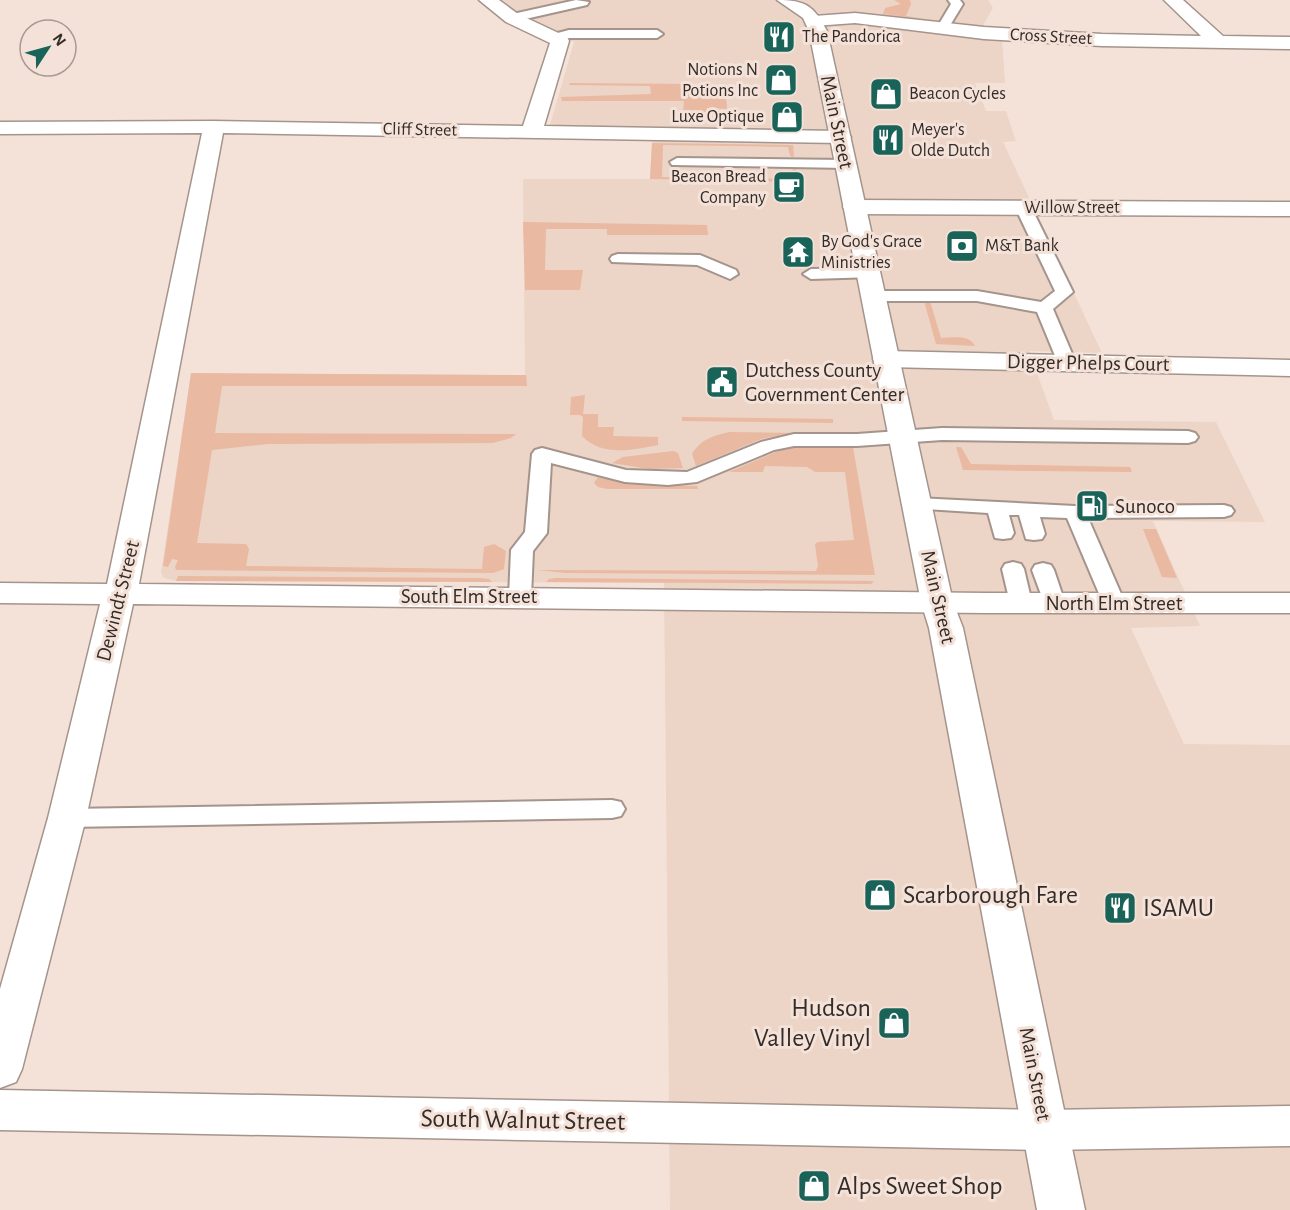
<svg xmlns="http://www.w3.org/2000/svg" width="1290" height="1210" viewBox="0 0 1290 1210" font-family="'Alegreya Sans',sans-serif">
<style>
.built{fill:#ecd4c7}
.green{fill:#e9b9a1}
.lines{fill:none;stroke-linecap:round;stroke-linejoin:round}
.service-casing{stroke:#a4948b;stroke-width:4}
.minor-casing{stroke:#a4948b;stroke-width:3}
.secondary-casing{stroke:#a4948b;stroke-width:3}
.service{fill:#fff;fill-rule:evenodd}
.minor{fill:#fff;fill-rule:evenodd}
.secondary{fill:#fff;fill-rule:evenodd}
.labels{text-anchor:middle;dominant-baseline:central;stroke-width:6;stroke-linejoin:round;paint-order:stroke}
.far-poi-label{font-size:18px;fill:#332c28;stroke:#f4e2d9;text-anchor:start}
.far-street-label{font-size:18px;fill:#332c28;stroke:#f4e2d9}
.street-label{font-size:21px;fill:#332c28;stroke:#f4e2d9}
.poi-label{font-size:21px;fill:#332c28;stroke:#f4e2d9;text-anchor:start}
.near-poi-label{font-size:26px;fill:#332c28;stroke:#f4e2d9;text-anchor:start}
.near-street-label{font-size:26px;fill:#332c28;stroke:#f4e2d9}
</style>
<rect width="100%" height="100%" fill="#f4e2d9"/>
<!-- built -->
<path class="built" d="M 498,0 L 988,0 L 993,8 L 977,36 L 1002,40 L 1005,83 L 975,83 L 986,111 L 1006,111 L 1016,141 L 1003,142 L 1102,353 L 1029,351 L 1054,420 L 1216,422 L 1265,522 L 1153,521 L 1200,626 L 1131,628 L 1184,744 L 1290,745 L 1290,1210 L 670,1210 L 664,583 L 176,581 L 164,578 L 161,573 L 191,373 L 525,375 L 523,179 L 650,179 L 653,127 L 550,125 L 574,42 L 517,13 Z"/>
<!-- green -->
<g class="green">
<path d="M 894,0 L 910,0 L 911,4 L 906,16 L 932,20 L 883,14 L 885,8 L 901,4 Z"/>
<path d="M 570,83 L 689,84 L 689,97 L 726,97 L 727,109 L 707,108 L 706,115 L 683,115 L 684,101 L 562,101 L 561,97 L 651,94 L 650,86 L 569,85 Z"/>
<path d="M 652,143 L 793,145 L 794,157 L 790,156 L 788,147 L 663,145 L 662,177 L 791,179 L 791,170 L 796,169 L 798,182 L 650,179 Z"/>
<path d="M 523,222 L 707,225 L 708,235 L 607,235 L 607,229 L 546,229 L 545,270 L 583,270 L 580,290 L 525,290 Z"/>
<path d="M 924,301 L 930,301 L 941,338 C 952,338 969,334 975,346 L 936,344 Z"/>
<path d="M 191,373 L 526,375 L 527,386 L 222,386 L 215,433 L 516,434 L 511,438 L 493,443 L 268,444 L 212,450 L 197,543 L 246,544 L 249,549 L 246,566 L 482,569 L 484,547 L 494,544 L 506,551 L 504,569 L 493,573 L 181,570 L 176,570 L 175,567 L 178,560 L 172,559 L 168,567 L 163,566 Z"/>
<path d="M 585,395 L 583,414 L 598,414 L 598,427 L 614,427 L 613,436 L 658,437 L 658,445 C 633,450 602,457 582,436 L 583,417 L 580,415 L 570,415 L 571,397 Z"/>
<path d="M 682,417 L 833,419 L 833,423 L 682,421 Z"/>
<path d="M 729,432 L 796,433 L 761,439 L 696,466 L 692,454 C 701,439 713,436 729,432 Z"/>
<path d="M 796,447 L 853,447 L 875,575 L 566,573 L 537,570 L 816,571 L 818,566 L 815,544 L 818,542 L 854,540 L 845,472 L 815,472 L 807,467 L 765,466 L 763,472 L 729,472 L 783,449 Z"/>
<path d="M 956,447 L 961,447 L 971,464 L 1130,467 L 1132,472 L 963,470 Z"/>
<path d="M 673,451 L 678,453 L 683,468 L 649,469 L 612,463 L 623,457 Z"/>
<path d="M 598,477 L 632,484 L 697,486 L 698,489 L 607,489 L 598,487 L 594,483 Z"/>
<path d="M 1143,529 L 1156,529 L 1177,578 L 1162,577 Z"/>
<path d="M 178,576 L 480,578 L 489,579 L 492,582 L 176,581 Z"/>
<path d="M 556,578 L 874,581 L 871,584 L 546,582 L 549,579 Z"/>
</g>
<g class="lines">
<!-- service casing -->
<g class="service-casing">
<g id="service">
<path d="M 576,0 L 589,2 L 587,5 L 512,22 L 506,18 L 508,15 Z"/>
<path d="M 948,0 L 960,0 L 963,4 L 946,32 L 938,32 L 936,29 L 951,4 Z"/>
<path d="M 569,30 L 657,30 L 663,34 L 657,38 L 569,38 L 554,42 L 548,38 L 550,35 Z"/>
<path d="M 677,158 L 846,160 L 853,164 L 846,168 L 672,165 L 670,162 Z"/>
<path d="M 1023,202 L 1031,207 L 1073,292 L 1053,309 L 1076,363 L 1073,367 L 1061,367 L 1058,363 L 1037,312 L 977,301 L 873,301 L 867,300 L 864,296 L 867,292 L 873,291 L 977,291 L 1041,302 L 1055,291 L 1015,207 Z"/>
<path d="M 618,254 L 700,255 L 736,270 L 738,274 L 730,279 L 697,265 L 612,262 L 610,259 L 612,256 Z"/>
<path d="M 869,268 L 877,273 L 875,277 L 811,279 L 803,274 L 811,269 Z"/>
<path d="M 942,428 L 1188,431 L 1195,433 L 1198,437 L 1195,441 L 1188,443 L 942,440 L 857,446 L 794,446 L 774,450 L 697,482 L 668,485 L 625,482 L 551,463 L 547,533 L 533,551 L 531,597 L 528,602 L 520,604 L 512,602 L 509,597 L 511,550 L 525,532 L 532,454 L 535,450 L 542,448 L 626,470 L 687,472 L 761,442 L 794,434 L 857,434 Z"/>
<path d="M 917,498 L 1075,506 L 1224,505 L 1231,507 L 1234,511 L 1231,515 L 1224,517 L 1088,518 L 1125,603 L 1122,608 L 1114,610 L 1106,608 L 1103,603 L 1067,518 L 1040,517 L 1045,534 L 1042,539 L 1034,540 L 1026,539 L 1019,515 L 1009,515 L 1014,533 L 1011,538 L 1003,539 L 995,538 L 988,513 L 910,508 L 907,504 L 910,500 Z"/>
<path d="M 1013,562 L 1021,564 L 1024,569 L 1032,603 L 1029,608 L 1021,610 L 1013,608 L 1010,603 L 1002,569 L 1005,564 Z"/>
<path d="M 1043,563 L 1051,565 L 1054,570 L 1065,603 L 1062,608 L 1054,610 L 1046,608 L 1032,570 L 1035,565 Z"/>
<path d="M 612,800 L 621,802 L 625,809 L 621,816 L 612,818 L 67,827 L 58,825 L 54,818 L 58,811 L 67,809 Z"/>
</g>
</g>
<!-- minor casing -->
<g class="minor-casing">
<g id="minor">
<path d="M 479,0 L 499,0 L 518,14 L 567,37 L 569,41 L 544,126 L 840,131 L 847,133 L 851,137 L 847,141 L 840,143 L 223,133 L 139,584 L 986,593 L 1290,593 L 1290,613 L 986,613 L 133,604 L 86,818 L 22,1069 L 16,1082 L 0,1088 L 0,989 L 48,818 L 100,604 L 0,603 L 0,583 L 107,584 L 202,133 L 0,134 L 0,122 L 214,121 L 523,126 L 550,43 L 506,22 Z"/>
<path d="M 1164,0 L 1183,0 L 1223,36 L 1290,37 L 1290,49 L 1102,46 L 984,39 L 855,23 L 814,26 L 808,25 L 805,21 L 808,17 L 814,16 L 855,13 L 984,27 L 1102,34 L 1201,36 Z"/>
<path d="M 854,200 L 1290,202 L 1290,216 L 854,214 L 846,212 L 843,207 L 846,202 Z"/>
<path d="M 886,351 L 1290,360 L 1290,376 L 886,367 L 877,365 L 873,359 L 877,353 Z"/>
<path d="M 0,1090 L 1046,1110 L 1290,1106 L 1290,1146 L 1046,1150 L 0,1130 Z"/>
</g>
</g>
<!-- secondary casing -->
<g class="secondary-casing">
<path id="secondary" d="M 777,0 C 806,0 814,6 827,31 L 953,602 L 963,628 L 1085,1210 L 1037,1210 L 929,628 L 921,602 L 809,31 L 803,18 Z"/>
</g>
<!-- service -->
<use href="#service" class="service"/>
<!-- minor -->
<use href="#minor" class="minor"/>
<!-- secondary -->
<use href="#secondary" class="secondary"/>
</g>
<!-- icons -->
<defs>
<g id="restaurant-square" transform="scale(1.725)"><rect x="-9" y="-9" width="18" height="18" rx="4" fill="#196358" stroke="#f4e2d9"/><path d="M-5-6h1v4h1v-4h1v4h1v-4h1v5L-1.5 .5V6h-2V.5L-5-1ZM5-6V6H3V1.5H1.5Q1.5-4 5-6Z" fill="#fff"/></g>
<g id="shop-square" transform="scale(1.725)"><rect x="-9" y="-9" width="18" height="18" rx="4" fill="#196358" stroke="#f4e2d9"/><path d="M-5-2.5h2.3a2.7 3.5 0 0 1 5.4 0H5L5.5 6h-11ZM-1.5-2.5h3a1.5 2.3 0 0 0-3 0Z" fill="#fff"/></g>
<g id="cafe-square" transform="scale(1.725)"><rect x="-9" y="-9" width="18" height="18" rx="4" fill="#196358" stroke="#f4e2d9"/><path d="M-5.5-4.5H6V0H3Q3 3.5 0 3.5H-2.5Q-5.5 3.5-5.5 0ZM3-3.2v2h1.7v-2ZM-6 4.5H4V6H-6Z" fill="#fff"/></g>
<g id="bank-square" transform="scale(1.725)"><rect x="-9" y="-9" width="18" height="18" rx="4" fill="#196358" stroke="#f4e2d9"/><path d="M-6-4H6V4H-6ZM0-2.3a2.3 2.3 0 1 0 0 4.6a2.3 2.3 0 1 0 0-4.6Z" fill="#fff"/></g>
<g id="temple-square" transform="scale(1.725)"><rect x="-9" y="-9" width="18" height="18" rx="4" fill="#196358" stroke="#f4e2d9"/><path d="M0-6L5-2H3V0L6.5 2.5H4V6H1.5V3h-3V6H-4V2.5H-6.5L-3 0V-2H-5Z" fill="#fff"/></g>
<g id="civic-square" transform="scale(1.725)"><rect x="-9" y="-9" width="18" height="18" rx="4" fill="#196358" stroke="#f4e2d9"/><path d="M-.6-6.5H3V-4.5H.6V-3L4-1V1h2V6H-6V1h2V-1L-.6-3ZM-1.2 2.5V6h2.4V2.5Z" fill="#fff"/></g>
<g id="fuel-square" transform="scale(1.725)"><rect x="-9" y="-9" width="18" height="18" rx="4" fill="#196358" stroke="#f4e2d9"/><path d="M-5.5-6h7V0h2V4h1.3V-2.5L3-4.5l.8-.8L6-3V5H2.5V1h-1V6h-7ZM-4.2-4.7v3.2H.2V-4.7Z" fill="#fff"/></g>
</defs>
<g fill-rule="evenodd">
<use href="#restaurant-square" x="779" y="37"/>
<use href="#shop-square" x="781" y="80"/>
<use href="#shop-square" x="886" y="94"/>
<use href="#shop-square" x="787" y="117"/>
<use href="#restaurant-square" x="888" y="140"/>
<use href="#cafe-square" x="789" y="187"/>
<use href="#bank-square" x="962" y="246"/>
<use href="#temple-square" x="798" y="252"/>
<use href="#civic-square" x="722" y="382"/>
<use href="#fuel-square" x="1092" y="506"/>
<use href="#shop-square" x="880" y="895"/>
<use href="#restaurant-square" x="1120" y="908"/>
<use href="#shop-square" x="894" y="1023"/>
<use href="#shop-square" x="814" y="1186"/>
</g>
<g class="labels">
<!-- far-poi labels -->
<g class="far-poi-label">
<text x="802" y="37">The Pandorica</text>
<text x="758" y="70" text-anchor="end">Notions N<tspan x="758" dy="21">Potions Inc</tspan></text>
<text x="909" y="94">Beacon Cycles</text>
<text x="764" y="117" text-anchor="end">Luxe Optique</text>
<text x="911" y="130">Meyer's<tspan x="911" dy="21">Olde Dutch</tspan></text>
<text x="766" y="177" text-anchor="end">Beacon Bread<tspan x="766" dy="21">Company</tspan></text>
<text x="821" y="242">By God's Grace<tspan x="821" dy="21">Ministries</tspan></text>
<text x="985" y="246">M&amp;T Bank</text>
</g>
<!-- far-street labels -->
<g class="far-street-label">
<text transform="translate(1051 37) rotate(3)">Cross Street</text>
<text transform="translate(420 130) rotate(1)">Cliff Street</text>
<text x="1072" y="208">Willow Street</text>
</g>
<!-- street labels -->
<g class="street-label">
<text transform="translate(837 122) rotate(78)">Main Street</text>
<text transform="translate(1088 363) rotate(1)">Digger Phelps Court</text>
<text x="469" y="596">South Elm Street</text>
<text transform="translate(938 597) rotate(77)">Main Street</text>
<text transform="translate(118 601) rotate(-76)">Dewindt Street</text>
<text x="1114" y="603">North Elm Street</text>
<text transform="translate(1035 1074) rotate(79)">Main Street</text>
</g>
<!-- poi labels -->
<g class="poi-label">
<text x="745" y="370">Dutchess County<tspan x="745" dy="24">Government Center</tspan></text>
<text x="1115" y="506">Sunoco</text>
</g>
<!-- near-poi labels -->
<g class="near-poi-label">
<text x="903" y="895">Scarborough Fare</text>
<text x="1143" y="908">ISAMU</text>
<text x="871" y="1008" text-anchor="end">Hudson<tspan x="871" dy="30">Valley Vinyl</tspan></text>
<text x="837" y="1186">Alps Sweet Shop</text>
</g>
<!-- near-street labels -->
<g class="near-street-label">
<text transform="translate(523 1120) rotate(1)">South Walnut Street</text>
</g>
</g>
<!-- north arrow -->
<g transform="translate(48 48) rotate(54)"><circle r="28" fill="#f4e2d9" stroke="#a79992" stroke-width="1.5"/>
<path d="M0-4.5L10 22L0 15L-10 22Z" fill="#196358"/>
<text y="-9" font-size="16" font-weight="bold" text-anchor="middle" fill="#332c28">N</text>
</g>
</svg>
